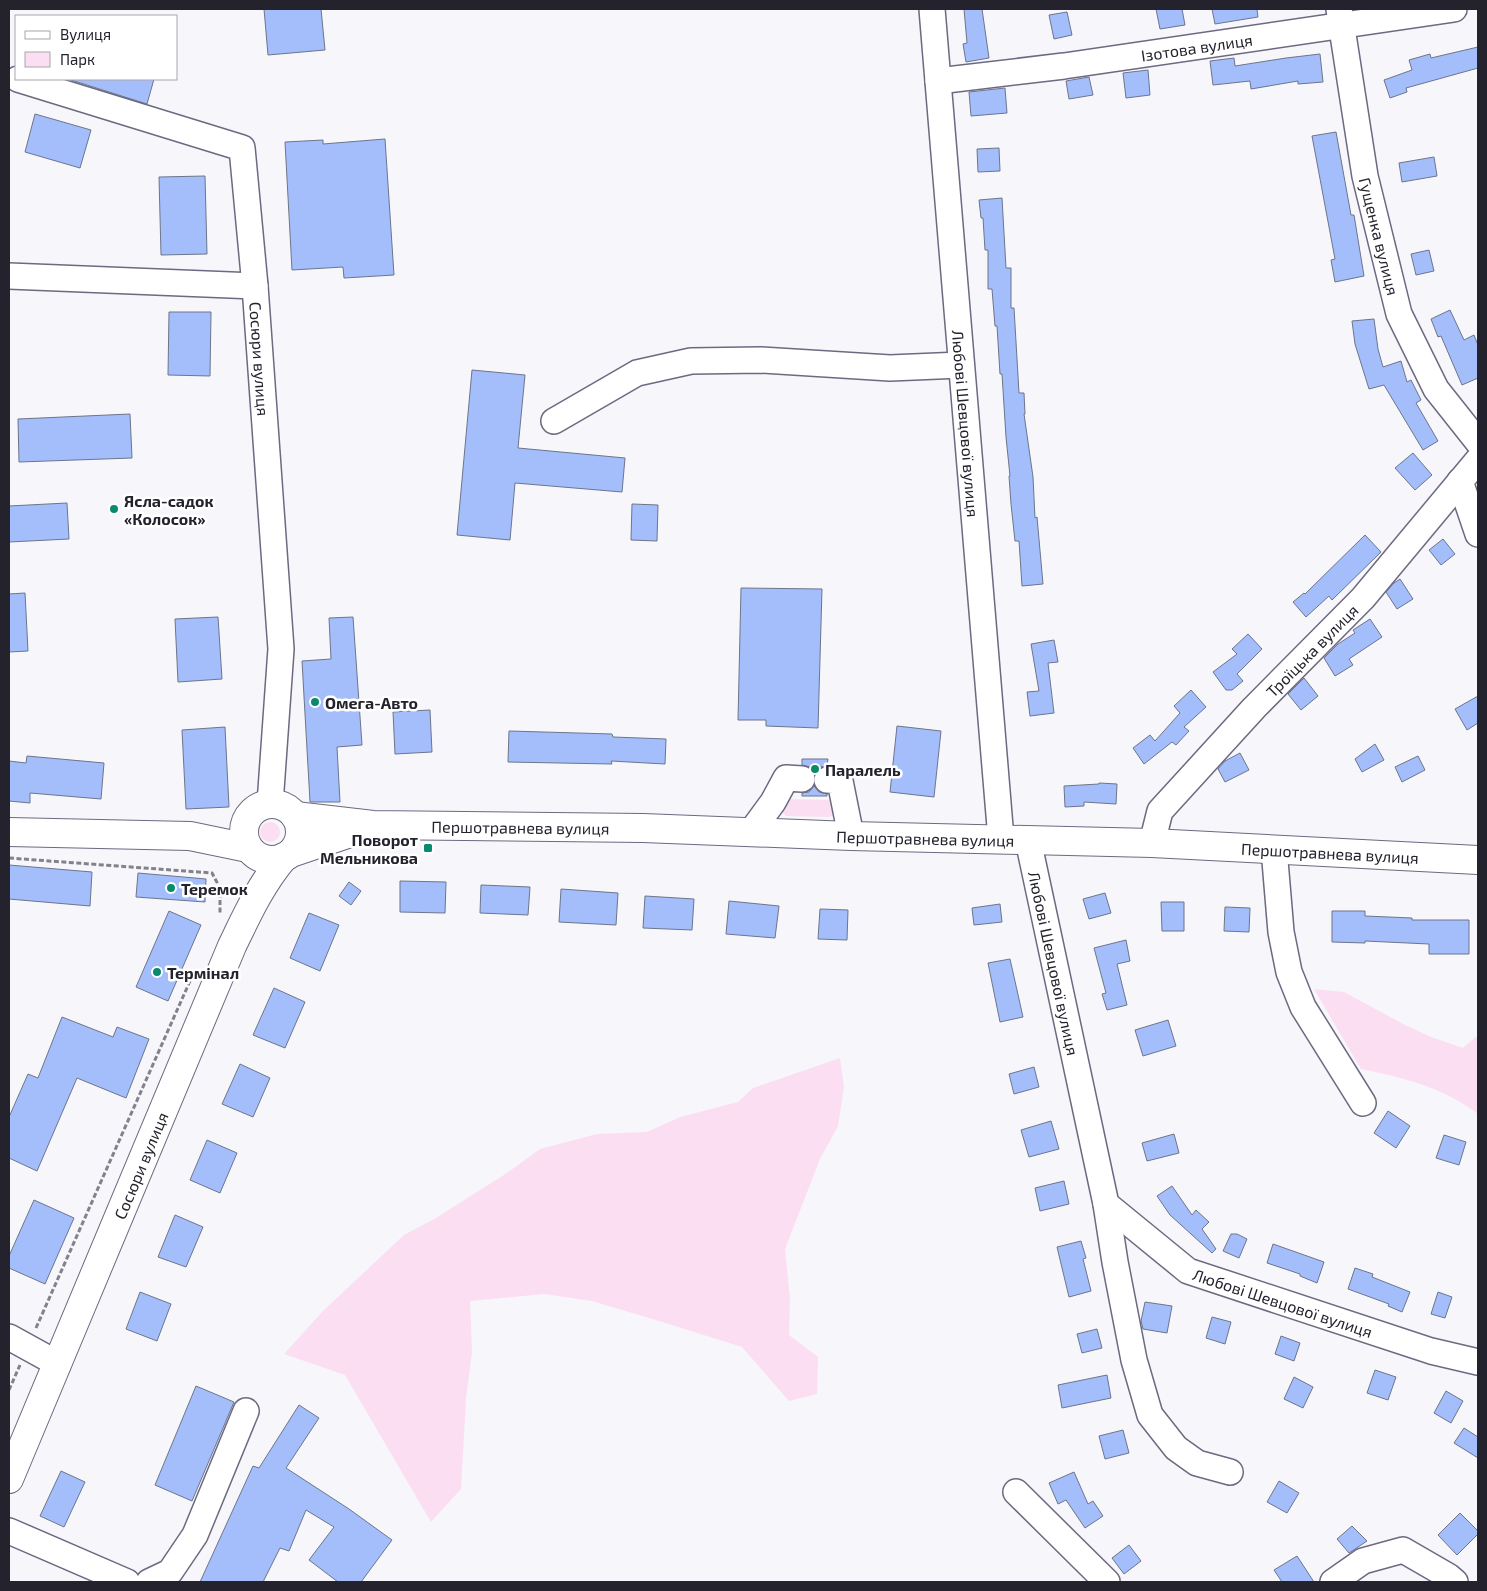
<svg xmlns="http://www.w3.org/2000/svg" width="1487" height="1591" viewBox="0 0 1487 1591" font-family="'Exo 2',sans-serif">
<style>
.green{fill:#fcdef3}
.building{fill:#a4befc;stroke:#6c758b}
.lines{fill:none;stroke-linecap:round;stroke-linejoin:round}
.minor-casing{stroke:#6c6980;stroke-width:28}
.major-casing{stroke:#6c6980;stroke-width:30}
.path{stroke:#83828a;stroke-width:3;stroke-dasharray:5 2.5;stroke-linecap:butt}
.minor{stroke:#fff;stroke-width:25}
.major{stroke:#fff;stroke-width:28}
.poi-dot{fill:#0a896c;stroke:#fff;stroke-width:2}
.labels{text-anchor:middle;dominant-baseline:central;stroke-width:5;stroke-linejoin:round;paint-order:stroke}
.street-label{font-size:16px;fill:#24232d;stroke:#fff}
.poi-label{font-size:16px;font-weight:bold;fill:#24232d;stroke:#fff;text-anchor:start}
</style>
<rect width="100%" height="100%" fill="#f6f6fb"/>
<!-- green -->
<g class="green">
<path d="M 787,799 L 832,800 L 835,812 L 833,815 L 829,817 L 786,816 L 780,810 Z"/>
<circle cx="270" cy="832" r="10"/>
<path d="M 1314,989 L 1344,992 L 1405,1025 L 1431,1037 L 1463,1048 L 1476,1037 L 1478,1037 L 1478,1114 C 1445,1088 1402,1077 1361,1069 Z"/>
<path d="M 840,1058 L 844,1087 L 838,1126 L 820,1159 L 785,1249 L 790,1299 L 789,1335 L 818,1357 L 817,1394 L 789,1401 L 742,1347 L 659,1321 L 592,1301 L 544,1294 L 470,1301 L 472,1352 L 466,1398 L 461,1489 L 431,1522 L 345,1375 L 284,1354 L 323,1311 L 404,1235 L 436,1218 L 507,1173 L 540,1149 L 597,1134 L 647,1132 L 680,1117 L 738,1102 L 753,1088 Z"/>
</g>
<!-- building -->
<g class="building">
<path d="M 264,9 L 321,9 L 325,50 L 268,55 Z"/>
<path d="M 964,9 L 982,9 L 989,58 L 966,62 L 963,44 L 967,43 Z"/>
<path d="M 1156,9 L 1182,9 L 1185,25 L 1160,29 Z"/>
<path d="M 1212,9 L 1257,9 L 1258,17 L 1215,24 Z"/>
<path d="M 1067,12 L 1072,35 L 1054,39 L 1049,15 Z"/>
<path d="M 1478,47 L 1478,68 L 1406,88 L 1407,92 L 1390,98 L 1384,80 L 1412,70 L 1409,60 L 1430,54 L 1431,58 Z"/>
<path d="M 1320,54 L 1323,82 L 1298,84 L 1298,81 L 1251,89 L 1250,81 L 1213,85 L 1210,61 L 1234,58 L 1235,66 L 1286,58 Z"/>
<path d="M 1148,70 L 1150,95 L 1126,98 L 1123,73 Z"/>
<path d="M 1089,77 L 1093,95 L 1069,99 L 1066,81 Z"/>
<path d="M 72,79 L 154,79 L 147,104 L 71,80 Z"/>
<path d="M 1005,88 L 1007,113 L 971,116 L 969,92 Z"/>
<path d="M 35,114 L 91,130 L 80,168 L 25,152 Z"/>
<path d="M 1336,132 L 1351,215 L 1354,215 L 1364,276 L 1335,282 L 1331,260 L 1335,259 L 1312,136 Z"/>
<path d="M 385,139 L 394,275 L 344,278 L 343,267 L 292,270 L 285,142 L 323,140 L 323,144 Z"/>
<path d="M 999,148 L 1000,171 L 978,172 L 977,149 Z"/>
<path d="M 1434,157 L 1437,176 L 1402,182 L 1399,163 Z"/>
<path d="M 205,176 L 207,254 L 161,255 L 159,177 Z"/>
<path d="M 1002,198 L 1006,268 L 1011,268 L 1011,308 L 1014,308 L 1019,393 L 1024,393 L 1025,414 L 1024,414 L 1033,477 L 1035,518 L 1037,517 L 1043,584 L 1022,586 L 1019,541 L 1015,541 L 1011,504 L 1009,476 L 1010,476 L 1006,437 L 1002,374 L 1000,374 L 997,326 L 995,326 L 992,289 L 988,289 L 988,250 L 985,250 L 983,218 L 981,218 L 979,200 Z"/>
<path d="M 1429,250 L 1434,271 L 1416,275 L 1411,254 Z"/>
<path d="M 1450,310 L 1464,340 L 1474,335 L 1478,345 L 1478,378 L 1462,385 L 1441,336 L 1438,337 L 1431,319 Z"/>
<path d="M 169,312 L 211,312 L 210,376 L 168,375 Z"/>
<path d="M 1374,319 L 1378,349 L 1383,367 L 1401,361 L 1407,382 L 1411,380 L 1421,400 L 1416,403 L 1438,441 L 1423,450 L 1384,385 L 1369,389 L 1355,344 L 1352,321 Z"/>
<path d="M 472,370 L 525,375 L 518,448 L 625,458 L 622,492 L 515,483 L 510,540 L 457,535 Z"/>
<path d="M 130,414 L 132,458 L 19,462 L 18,419 Z"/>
<path d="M 1413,453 L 1432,475 L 1415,490 L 1395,468 Z"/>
<path d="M 67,503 L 69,539 L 9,542 L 9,506 Z"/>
<path d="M 632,504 L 658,505 L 657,541 L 631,540 Z"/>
<path d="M 1365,535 L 1381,552 L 1332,600 L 1329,596 L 1306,617 L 1293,602 L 1304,593 L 1305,594 Z"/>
<path d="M 1443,539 L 1455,554 L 1441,565 L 1429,550 Z"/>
<path d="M 1400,579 L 1413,599 L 1397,609 L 1386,592 L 1394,583 Z"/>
<path d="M 741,588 L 822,589 L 818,728 L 766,726 L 766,720 L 738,720 Z"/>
<path d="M 25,593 L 28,651 L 9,652 L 9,594 Z"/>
<path d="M 218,617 L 222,679 L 178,682 L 175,619 Z"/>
<path d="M 353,617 L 362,745 L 337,747 L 340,802 L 310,802 L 302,661 L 331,659 L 329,618 Z"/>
<path d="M 1370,619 L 1382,637 L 1349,659 L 1353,665 L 1335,676 L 1324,658 L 1338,644 L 1355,633 L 1353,630 Z"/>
<path d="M 1248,634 L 1262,649 L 1237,674 L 1243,681 L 1232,690 L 1226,690 L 1213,672 L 1237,654 L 1232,649 Z"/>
<path d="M 1054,640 L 1058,662 L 1048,663 L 1054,713 L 1030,716 L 1027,692 L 1039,691 L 1031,644 Z"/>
<path d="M 1304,678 L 1318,696 L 1301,710 L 1288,694 Z"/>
<path d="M 1191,690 L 1206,707 L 1184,727 L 1189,731 L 1176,745 L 1172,742 L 1144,764 L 1133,748 L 1150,735 L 1155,741 L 1180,713 L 1174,706 Z"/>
<path d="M 1478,696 L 1478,723 L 1467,730 L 1455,709 Z"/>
<path d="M 430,710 L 432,752 L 395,754 L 393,712 Z"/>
<path d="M 897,726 L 941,731 L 934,797 L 890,792 Z"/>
<path d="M 225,727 L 229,807 L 186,809 L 182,730 Z"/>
<path d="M 509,731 L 612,734 L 613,737 L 666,739 L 665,764 L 611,761 L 612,764 L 508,762 Z"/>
<path d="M 1375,744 L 1384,760 L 1362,772 L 1355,759 Z"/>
<path d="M 1240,753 L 1249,770 L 1225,782 L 1218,769 L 1225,761 Z"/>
<path d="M 27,756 L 104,763 L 101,799 L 30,793 L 30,803 L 9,801 L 9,761 L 26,763 Z"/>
<path d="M 1418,756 L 1425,770 L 1402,782 L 1395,767 Z"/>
<path d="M 802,759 L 828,759 L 827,766 L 820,767 L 815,773 L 810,767 L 802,765 Z"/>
<path d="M 1099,783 L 1117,784 L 1116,804 L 1084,802 L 1084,806 L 1065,807 L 1064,786 L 1099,784 Z"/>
<path d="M 814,786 L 819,792 L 827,794 L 827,796 L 802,796 L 802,793 L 809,792 Z"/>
<path d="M 9,865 L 92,872 L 90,906 L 9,899 Z"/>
<path d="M 138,873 L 206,879 L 205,902 L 136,897 Z"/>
<path d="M 400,881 L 446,882 L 445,913 L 400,912 Z"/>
<path d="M 349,882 L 361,891 L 351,905 L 339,896 Z"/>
<path d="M 481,885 L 530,887 L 528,915 L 480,913 Z"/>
<path d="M 561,889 L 618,893 L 616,925 L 559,922 Z"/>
<path d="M 1105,893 L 1111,913 L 1089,919 L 1083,899 Z"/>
<path d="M 645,896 L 694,899 L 692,930 L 643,928 Z"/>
<path d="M 729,901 L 779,906 L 775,938 L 726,934 Z"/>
<path d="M 1161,902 L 1184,902 L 1184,931 L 1162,931 Z"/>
<path d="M 1000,904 L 1002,922 L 974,925 L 972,908 Z"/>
<path d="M 1225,907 L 1250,908 L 1249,932 L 1224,931 Z"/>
<path d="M 820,909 L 848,910 L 847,940 L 818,939 Z"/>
<path d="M 169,911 L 201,925 L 168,1001 L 136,987 Z"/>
<path d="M 1332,911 L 1365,911 L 1365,916 L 1412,918 L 1412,920 L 1469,920 L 1469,954 L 1429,954 L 1429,944 L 1365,941 L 1365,943 L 1332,942 Z"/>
<path d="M 309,913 L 339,925 L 320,971 L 290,958 Z"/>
<path d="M 1126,940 L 1130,961 L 1117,964 L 1127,1005 L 1107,1010 L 1102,994 L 1106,993 L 1094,948 Z"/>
<path d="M 1010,959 L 1023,1017 L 1000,1022 L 988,963 Z"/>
<path d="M 274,988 L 305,1002 L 285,1048 L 253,1035 Z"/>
<path d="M 62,1017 L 113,1037 L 117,1027 L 149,1039 L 126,1098 L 77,1078 L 37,1171 L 9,1158 L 9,1117 L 28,1074 L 38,1078 Z"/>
<path d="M 1168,1020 L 1176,1046 L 1143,1056 L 1135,1030 Z"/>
<path d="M 240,1064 L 270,1078 L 253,1117 L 222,1104 Z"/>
<path d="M 1034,1067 L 1039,1087 L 1014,1094 L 1009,1074 Z"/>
<path d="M 1388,1111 L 1410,1126 L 1396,1148 L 1374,1133 Z"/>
<path d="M 1051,1121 L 1059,1149 L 1029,1157 L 1021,1130 Z"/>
<path d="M 1174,1134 L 1179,1153 L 1147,1161 L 1142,1143 Z"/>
<path d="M 1444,1135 L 1466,1142 L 1459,1165 L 1436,1158 Z"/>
<path d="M 207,1140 L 237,1153 L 220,1193 L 190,1180 Z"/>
<path d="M 1064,1181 L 1069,1204 L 1040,1211 L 1035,1188 Z"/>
<path d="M 1172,1186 L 1192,1215 L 1196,1210 L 1209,1222 L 1202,1229 L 1216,1249 L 1212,1253 L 1170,1215 L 1157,1196 Z"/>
<path d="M 34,1200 L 74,1218 L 45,1284 L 9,1268 L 9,1256 Z"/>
<path d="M 175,1215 L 203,1227 L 186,1267 L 158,1257 Z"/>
<path d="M 1231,1234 L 1237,1234 L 1247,1239 L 1239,1258 L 1223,1251 Z"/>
<path d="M 1081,1241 L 1086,1258 L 1083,1259 L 1091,1291 L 1069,1297 L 1057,1247 Z"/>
<path d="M 1273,1244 L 1324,1262 L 1317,1283 L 1300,1276 L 1300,1274 L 1267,1263 Z"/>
<path d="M 1355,1268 L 1373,1274 L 1372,1277 L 1410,1292 L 1402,1312 L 1388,1306 L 1389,1304 L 1348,1289 Z"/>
<path d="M 140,1292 L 171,1304 L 157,1341 L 126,1329 Z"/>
<path d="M 1438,1292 L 1452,1297 L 1445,1318 L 1431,1314 Z"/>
<path d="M 1145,1302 L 1172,1306 L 1167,1333 L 1143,1329 L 1141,1321 Z"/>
<path d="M 1212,1317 L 1231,1322 L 1225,1344 L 1206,1338 Z"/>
<path d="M 1097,1329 L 1102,1348 L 1082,1353 L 1077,1334 Z"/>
<path d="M 1281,1336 L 1300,1343 L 1294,1361 L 1275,1354 Z"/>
<path d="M 1375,1370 L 1396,1377 L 1388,1400 L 1367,1393 Z"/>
<path d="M 1107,1375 L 1111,1398 L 1062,1408 L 1058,1385 Z"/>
<path d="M 1294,1377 L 1313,1387 L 1303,1408 L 1284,1399 Z"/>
<path d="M 196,1386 L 234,1402 L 192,1501 L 155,1485 Z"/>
<path d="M 1446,1391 L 1463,1401 L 1451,1423 L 1434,1413 Z"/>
<path d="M 299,1405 L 319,1418 L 286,1468 L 349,1509 L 392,1540 L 361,1582 L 338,1582 L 309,1560 L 334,1527 L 306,1510 L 289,1551 L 280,1548 L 263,1582 L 200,1582 L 253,1466 L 259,1468 Z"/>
<path d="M 1464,1428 L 1478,1437 L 1478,1458 L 1454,1443 Z"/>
<path d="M 1123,1430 L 1129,1453 L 1105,1459 L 1099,1436 Z"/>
<path d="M 61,1471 L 85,1482 L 64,1527 L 40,1516 Z"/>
<path d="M 1074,1472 L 1088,1504 L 1093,1501 L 1103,1516 L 1085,1528 L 1066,1500 L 1058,1504 L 1049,1483 Z"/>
<path d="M 1279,1481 L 1299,1493 L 1287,1513 L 1267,1502 Z"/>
<path d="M 1460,1513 L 1478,1531 L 1478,1534 L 1457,1555 L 1438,1535 Z"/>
<path d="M 1352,1526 L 1367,1541 L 1349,1553 L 1337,1539 Z"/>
<path d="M 1129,1545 L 1141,1561 L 1124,1574 L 1112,1558 Z"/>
<path d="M 1297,1556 L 1314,1582 L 1282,1582 L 1274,1570 Z"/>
</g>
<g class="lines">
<!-- minor casing -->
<g class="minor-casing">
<g id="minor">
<path id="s1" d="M 932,9 L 1001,839"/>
<path id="s2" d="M 1339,9 L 1365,176 L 1399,314 L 1436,389 L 1478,442"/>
<path id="s3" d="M 18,79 L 242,148 L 255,286 L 281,649 L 270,804"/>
<path id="s4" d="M 938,81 L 1064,66 L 1454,9"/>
<path d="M 9,276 L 255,286"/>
<path d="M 554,421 L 637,373 L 691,361 L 761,360 L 890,368 L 961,365"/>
<path d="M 1460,481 L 1478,534"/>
<path d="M 827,780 L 840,781 L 851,836"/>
<path d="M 751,832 L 773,802 L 786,778 L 802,779"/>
<path id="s5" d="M 1028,840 L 1106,1204 L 1188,1271 L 1431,1351 L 1478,1362"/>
<path id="s6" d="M 1152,843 L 1160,811 L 1254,708 L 1363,598 L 1478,460"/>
<path d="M 1274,849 L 1281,932 L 1289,972 L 1303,1007 L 1363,1103"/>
<path d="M 1106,1204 L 1115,1262 L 1134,1360 L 1150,1415 L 1176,1448 L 1197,1463 L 1230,1472"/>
<path d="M 9,1337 L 58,1364"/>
<path d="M 1016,1492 L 1107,1582"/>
<path d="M 9,1531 L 127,1582"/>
<path d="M 149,1582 L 170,1572 L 195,1535 L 246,1411"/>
<path d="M 1333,1582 L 1363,1561 L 1403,1550 L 1448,1576 L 1455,1582"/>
</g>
</g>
<!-- major casing -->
<g class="major-casing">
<g id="major">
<circle cx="272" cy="832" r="28"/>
<path id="s7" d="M 295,816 L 373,825 L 643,828 L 851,836 L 1152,843 L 1478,860"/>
<path d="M 9,832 L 190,836 L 248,848"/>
<path d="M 291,853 L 365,828"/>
<path id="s8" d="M 9,1479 L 232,946 C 247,915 261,884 284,857"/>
</g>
</g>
<!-- path -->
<g class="path">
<path d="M 9,858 L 212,873 L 220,888 L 220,914"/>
<path d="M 36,1328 L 194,972"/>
<path d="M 9,1390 L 20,1365"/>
</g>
<!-- minor -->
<use href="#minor" class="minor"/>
<!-- major -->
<use href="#major" class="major"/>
</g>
<!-- markers -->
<g class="poi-dot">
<circle cx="114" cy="509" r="5"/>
<circle cx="315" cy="702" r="5"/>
<circle cx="815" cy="769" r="5"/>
<rect x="423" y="843" width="10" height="10" rx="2.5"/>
<circle cx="171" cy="888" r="5"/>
<circle cx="157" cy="972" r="5"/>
</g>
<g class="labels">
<!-- street labels -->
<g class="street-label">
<text stroke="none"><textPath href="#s4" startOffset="261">Ізотова вулиця</textPath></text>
<text stroke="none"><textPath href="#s2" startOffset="231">Гущенка вулиця</textPath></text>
<text stroke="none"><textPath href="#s3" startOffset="446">Сосюри вулиця</textPath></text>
<text stroke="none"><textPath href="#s1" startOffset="416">Любові Шевцової вулиця</textPath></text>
<text stroke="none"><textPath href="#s6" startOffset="254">Троїцька вулиця</textPath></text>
<text stroke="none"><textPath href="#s7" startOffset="226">Першотравнева вулиця</textPath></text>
<text stroke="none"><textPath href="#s7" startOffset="631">Першотравнева вулиця</textPath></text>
<text stroke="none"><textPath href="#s7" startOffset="1036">Першотравнева вулиця</textPath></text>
<text stroke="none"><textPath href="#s5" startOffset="126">Любові Шевцової вулиця</textPath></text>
<text stroke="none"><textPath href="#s8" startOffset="340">Сосюри вулиця</textPath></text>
<text stroke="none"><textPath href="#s5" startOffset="578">Любові Шевцової вулиця</textPath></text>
</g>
<!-- poi labels -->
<g class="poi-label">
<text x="124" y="500">Ясла-садок<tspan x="124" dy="18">«Колосок»</tspan></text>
<text x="325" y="702">Омега-Авто</text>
<text x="825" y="769">Паралель</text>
<text x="418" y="839" text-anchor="end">Поворот<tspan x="418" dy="18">Мельникова</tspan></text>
<text x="181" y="888">Теремок</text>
<text x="167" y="972">Термінал</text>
</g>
</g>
<!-- border -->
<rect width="1487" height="1591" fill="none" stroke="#24232d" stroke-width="20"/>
<!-- legend -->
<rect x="15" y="15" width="162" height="65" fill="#ffffff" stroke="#a7a7ab"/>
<rect x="25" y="31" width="25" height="8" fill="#ffffff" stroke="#a7a7ab"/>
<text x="60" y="40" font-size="15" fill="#24232d">Вулиця</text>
<rect x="25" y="52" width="25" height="15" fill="#fcdef3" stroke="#a7a7ab"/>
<text x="60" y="65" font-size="15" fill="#24232d">Парк</text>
</svg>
